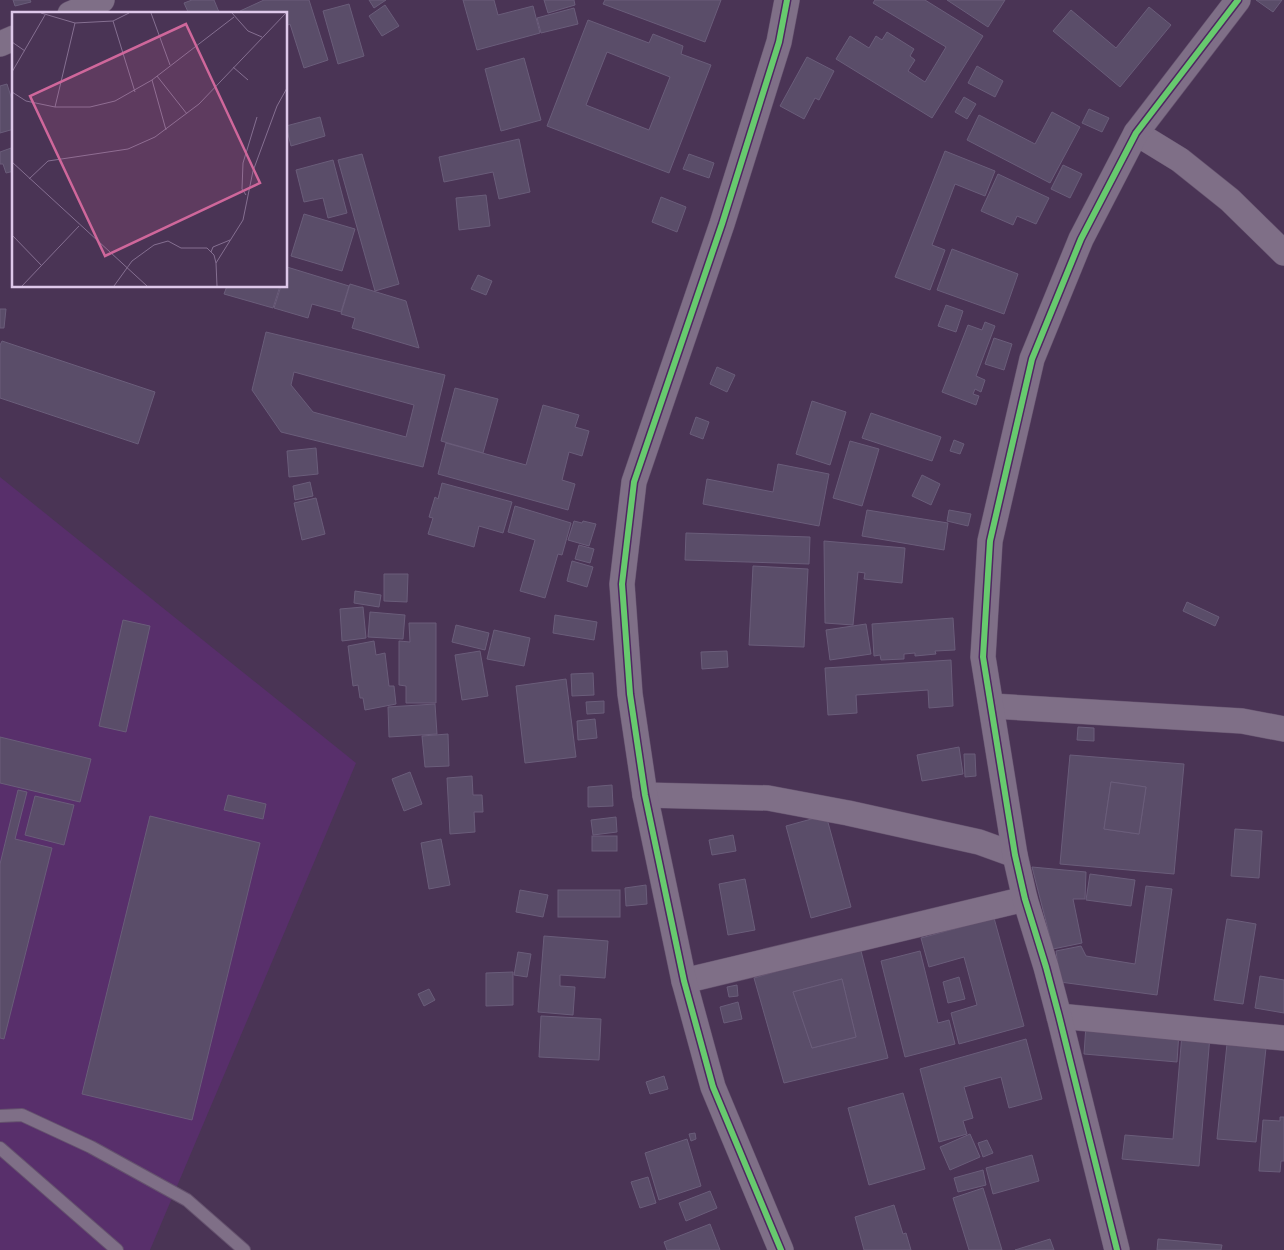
<svg xmlns="http://www.w3.org/2000/svg" width="1284" height="1250" viewBox="0 0 1284 1250" font-family="Spectral,serif">
<style>
.built{fill:#582f6b}
.building{fill:#5a4d69;stroke:#6a5d7a;fill-rule:evenodd}
.lines{fill:none;stroke-linecap:round;stroke-linejoin:round}
.service-casing{stroke:#65526e;stroke-width:14}
.minor-casing{stroke:#65526e;stroke-width:26}
.service{stroke:#7f6f87;stroke-width:12}
.minor{stroke:#7f6f87;stroke-width:25}
.cycleway-casing{stroke:#4f2762;stroke-width:9}
.cycleway{stroke:#67ca6e;stroke-width:6}
.inset-road{fill:none;stroke:#856f91;stroke-width:1}
.view{fill:#cf679b;fill-opacity:0.15;stroke:#cf679b;stroke-width:2.5}
.inset-edge{fill:none;stroke:#dec8ea;stroke-width:2.5}
</style>
<rect width="100%" height="100%" fill="#4a3455"/>
<!-- built -->
<path class="built" d="M 0,477 L 356,763 L 150,1250 L 0,1250 Z"/>
<!-- building -->
<g class="building">
<path d="M 13,0 L 30,0 L 31,2 L 15,6 Z"/>
<path d="M 192,0 L 214,0 L 219,12 L 189,14 L 184,3 Z"/>
<path d="M 264,0 L 309,0 L 328,60 L 304,68 L 290,24 L 286,26 L 286,14 L 241,14 L 240,11 Z"/>
<path d="M 369,0 L 386,0 L 374,8 Z"/>
<path d="M 463,0 L 494,0 L 498,15 L 533,6 L 540,33 L 477,50 Z"/>
<path d="M 544,0 L 574,0 L 575,5 L 548,13 Z"/>
<path d="M 605,0 L 721,0 L 705,42 L 603,4 Z"/>
<path d="M 875,0 L 925,0 L 983,36 L 932,118 L 836,59 L 850,36 L 869,48 L 876,36 L 882,40 L 887,32 L 914,49 L 910,56 L 915,60 L 908,71 L 925,82 L 946,47 L 873,3 Z"/>
<path d="M 947,0 L 1005,0 L 988,27 Z"/>
<path d="M 1256,0 L 1282,0 L 1273,12 Z"/>
<path d="M 349,4 L 364,56 L 338,64 L 323,11 Z"/>
<path d="M 385,5 L 399,26 L 382,36 L 369,16 Z"/>
<path d="M 1149,7 L 1171,25 L 1120,87 L 1053,31 L 1071,10 L 1116,48 Z"/>
<path d="M 574,8 L 578,24 L 541,33 L 537,18 Z"/>
<path d="M 588,20 L 649,43 L 653,34 L 683,46 L 681,54 L 711,65 L 669,173 L 547,126 ZM 607,52 L 670,77 L 649,130 L 586,105 Z"/>
<path d="M 807,57 L 834,71 L 819,100 L 815,98 L 804,119 L 780,106 Z"/>
<path d="M 524,58 L 541,120 L 501,131 L 485,69 Z"/>
<path d="M 977,66 L 1003,81 L 995,97 L 968,83 Z"/>
<path d="M 7,84 L 14,106 L 14,129 L 0,133 L 0,86 Z"/>
<path d="M 964,97 L 976,104 L 967,119 L 955,112 Z"/>
<path d="M 1089,109 L 1109,118 L 1102,132 L 1082,123 Z"/>
<path d="M 1052,112 L 1080,127 L 1050,183 L 967,140 L 979,115 L 1035,144 Z"/>
<path d="M 320,117 L 325,136 L 291,146 L 286,126 Z"/>
<path d="M 519,139 L 530,192 L 499,199 L 493,172 L 444,182 L 439,157 Z"/>
<path d="M 14,147 L 14,171 L 6,173 L 3,164 L 0,164 L 0,152 Z"/>
<path d="M 945,151 L 995,171 L 985,196 L 955,184 L 932,245 L 945,250 L 930,290 L 895,277 Z"/>
<path d="M 362,154 L 399,284 L 375,291 L 338,160 Z"/>
<path d="M 689,154 L 714,163 L 709,178 L 683,169 Z"/>
<path d="M 333,160 L 347,213 L 328,218 L 323,198 L 304,202 L 296,170 Z"/>
<path d="M 1063,165 L 1082,174 L 1070,198 L 1051,189 Z"/>
<path d="M 998,174 L 1049,198 L 1036,224 L 1017,216 L 1013,225 L 981,211 Z"/>
<path d="M 486,195 L 490,226 L 459,230 L 456,198 Z"/>
<path d="M 661,197 L 686,207 L 677,232 L 652,222 Z"/>
<path d="M 304,214 L 355,229 L 342,271 L 291,256 Z"/>
<path d="M 952,249 L 1018,274 L 1004,314 L 937,290 Z"/>
<path d="M 287,267 L 349,286 L 341,312 L 312,304 L 308,318 L 274,308 L 281,286 L 286,286 Z"/>
<path d="M 478,275 L 492,281 L 486,295 L 471,289 Z"/>
<path d="M 350,284 L 406,301 L 419,348 L 352,328 L 355,318 L 341,314 Z"/>
<path d="M 227,286 L 280,286 L 273,308 L 224,294 Z"/>
<path d="M 946,305 L 963,311 L 956,332 L 938,326 Z"/>
<path d="M 0,309 L 6,309 L 4,328 L 0,328 Z"/>
<path d="M 985,322 L 995,326 L 976,376 L 985,380 L 981,392 L 975,389 L 973,394 L 979,396 L 976,405 L 942,392 L 968,325 L 982,330 Z"/>
<path d="M 266,332 L 445,375 L 423,467 L 281,432 L 252,390 ZM 294,372 L 414,405 L 406,437 L 313,412 L 291,385 Z"/>
<path d="M 994,338 L 1012,344 L 1004,370 L 985,364 Z"/>
<path d="M 2,341 L 155,392 L 138,444 L 0,398 L 0,345 Z"/>
<path d="M 717,367 L 735,375 L 727,392 L 710,384 Z"/>
<path d="M 455,388 L 498,399 L 483,453 L 441,441 Z"/>
<path d="M 812,401 L 846,412 L 830,465 L 796,454 Z"/>
<path d="M 543,405 L 579,415 L 575,427 L 589,431 L 582,456 L 569,452 L 562,480 L 575,484 L 568,510 L 438,474 L 446,443 L 526,465 Z"/>
<path d="M 871,413 L 941,437 L 932,461 L 862,438 Z"/>
<path d="M 696,417 L 709,422 L 703,439 L 690,434 Z"/>
<path d="M 954,440 L 964,444 L 960,454 L 950,451 Z"/>
<path d="M 850,441 L 879,449 L 862,506 L 833,498 Z"/>
<path d="M 316,448 L 318,474 L 289,477 L 287,451 Z"/>
<path d="M 778,464 L 829,474 L 819,526 L 703,504 L 707,479 L 773,492 Z"/>
<path d="M 922,475 L 940,484 L 931,505 L 912,496 Z"/>
<path d="M 310,482 L 313,496 L 295,500 L 293,486 Z"/>
<path d="M 442,483 L 512,502 L 503,533 L 479,526 L 474,547 L 428,534 L 433,518 L 429,517 L 435,497 L 438,499 Z"/>
<path d="M 316,498 L 325,534 L 302,540 L 294,503 Z"/>
<path d="M 515,506 L 571,523 L 562,555 L 558,554 L 545,598 L 520,591 L 535,540 L 508,532 Z"/>
<path d="M 867,510 L 948,523 L 944,550 L 862,536 Z"/>
<path d="M 949,510 L 971,514 L 968,526 L 947,521 Z"/>
<path d="M 574,521 L 582,523 L 583,521 L 596,524 L 589,546 L 568,540 Z"/>
<path d="M 686,533 L 810,537 L 809,564 L 685,560 Z"/>
<path d="M 824,541 L 905,548 L 902,583 L 864,579 L 865,573 L 858,572 L 853,625 L 825,623 Z"/>
<path d="M 579,545 L 594,549 L 590,563 L 575,559 Z"/>
<path d="M 572,561 L 593,567 L 587,587 L 567,581 Z"/>
<path d="M 753,566 L 808,569 L 804,647 L 749,645 Z"/>
<path d="M 384,574 L 408,574 L 407,602 L 384,601 Z"/>
<path d="M 355,591 L 381,595 L 379,607 L 354,603 Z"/>
<path d="M 1187,602 L 1219,617 L 1215,626 L 1183,611 Z"/>
<path d="M 363,607 L 366,638 L 342,641 L 340,609 Z"/>
<path d="M 370,612 L 405,615 L 403,639 L 368,637 Z"/>
<path d="M 555,615 L 597,622 L 594,640 L 553,633 Z"/>
<path d="M 953,618 L 955,650 L 935,651 L 936,654 L 915,656 L 915,653 L 904,654 L 904,659 L 881,660 L 880,655 L 874,656 L 872,624 Z"/>
<path d="M 123,620 L 150,626 L 126,732 L 99,726 Z"/>
<path d="M 409,623 L 436,623 L 436,703 L 406,703 L 406,686 L 399,685 L 399,641 L 410,642 Z"/>
<path d="M 866,624 L 871,654 L 830,660 L 826,630 Z"/>
<path d="M 456,625 L 489,633 L 485,650 L 452,642 Z"/>
<path d="M 494,630 L 530,638 L 524,666 L 487,659 Z"/>
<path d="M 374,641 L 376,655 L 385,653 L 389,686 L 394,686 L 396,704 L 365,710 L 363,698 L 360,698 L 358,685 L 353,686 L 348,646 Z"/>
<path d="M 480,651 L 488,696 L 462,700 L 455,655 Z"/>
<path d="M 727,651 L 728,667 L 702,669 L 701,652 Z"/>
<path d="M 951,660 L 953,706 L 929,708 L 928,690 L 856,695 L 857,713 L 828,715 L 825,668 Z"/>
<path d="M 593,673 L 594,695 L 572,696 L 571,674 Z"/>
<path d="M 566,679 L 576,757 L 525,763 L 516,686 Z"/>
<path d="M 604,701 L 604,713 L 587,714 L 586,702 Z"/>
<path d="M 435,704 L 437,734 L 389,737 L 388,707 Z"/>
<path d="M 595,719 L 597,738 L 578,740 L 577,721 Z"/>
<path d="M 1078,727 L 1094,728 L 1094,741 L 1077,740 Z"/>
<path d="M 448,734 L 449,766 L 425,767 L 422,736 Z"/>
<path d="M 0,737 L 91,759 L 80,802 L 0,783 Z"/>
<path d="M 959,747 L 963,774 L 922,781 L 917,755 Z"/>
<path d="M 964,754 L 975,754 L 976,776 L 965,777 Z"/>
<path d="M 1070,755 L 1184,764 L 1174,874 L 1060,864 ZM 1111,782 L 1146,787 L 1139,834 L 1104,829 Z"/>
<path d="M 410,772 L 422,804 L 404,811 L 392,779 Z"/>
<path d="M 472,776 L 473,795 L 482,795 L 483,812 L 474,812 L 475,832 L 450,834 L 447,778 Z"/>
<path d="M 1111,782 L 1146,787 L 1139,834 L 1104,829 Z"/>
<path d="M 612,785 L 613,806 L 588,807 L 588,787 Z"/>
<path d="M 18,790 L 27,792 L 15,839 L 52,848 L 4,1039 L 0,1038 L 0,864 Z"/>
<path d="M 228,795 L 266,804 L 263,819 L 224,810 Z"/>
<path d="M 35,796 L 74,805 L 64,845 L 25,835 Z"/>
<path d="M 826,815 L 851,907 L 811,918 L 786,826 Z"/>
<path d="M 150,816 L 260,843 L 192,1120 L 82,1094 Z"/>
<path d="M 616,817 L 617,832 L 593,835 L 591,820 Z"/>
<path d="M 1235,829 L 1262,831 L 1259,878 L 1231,876 Z"/>
<path d="M 733,835 L 736,851 L 712,855 L 709,840 Z"/>
<rect x="592" y="836" width="25" height="15"/>
<path d="M 441,839 L 450,885 L 429,889 L 421,843 Z"/>
<path d="M 1032,867 L 1086,872 L 1085,899 L 1073,899 L 1082,943 L 1053,949 Z"/>
<path d="M 1090,874 L 1135,880 L 1131,906 L 1086,900 Z"/>
<path d="M 745,879 L 755,930 L 728,935 L 719,884 Z"/>
<path d="M 646,885 L 647,904 L 626,906 L 625,888 Z"/>
<path d="M 1146,886 L 1172,889 L 1157,995 L 1060,982 L 1056,951 L 1081,946 L 1086,956 L 1135,964 Z"/>
<path d="M 520,890 L 548,895 L 543,917 L 516,912 Z"/>
<rect x="558" y="890" width="62" height="27"/>
<path d="M 994,918 L 1024,1026 L 959,1044 L 951,1013 L 977,1005 L 964,957 L 929,967 L 921,938 Z"/>
<path d="M 1227,919 L 1256,924 L 1243,1004 L 1214,1000 Z"/>
<path d="M 544,936 L 608,941 L 605,978 L 560,975 L 560,986 L 575,987 L 573,1015 L 538,1012 Z"/>
<path d="M 860,947 L 888,1058 L 784,1083 L 754,978 ZM 842,979 L 856,1037 L 812,1048 L 793,992 Z"/>
<path d="M 920,951 L 938,1023 L 949,1020 L 955,1044 L 905,1057 L 881,961 Z"/>
<path d="M 518,952 L 531,954 L 527,977 L 514,975 Z"/>
<path d="M 513,972 L 513,1005 L 486,1006 L 486,973 Z"/>
<path d="M 1260,976 L 1284,980 L 1284,1013 L 1255,1008 Z"/>
<path d="M 959,977 L 965,999 L 948,1003 L 943,982 Z"/>
<path d="M 842,979 L 856,1037 L 812,1048 L 793,992 Z"/>
<path d="M 737,985 L 738,996 L 729,997 L 727,987 Z"/>
<path d="M 429,989 L 435,1000 L 424,1006 L 418,994 Z"/>
<path d="M 738,1002 L 742,1019 L 724,1023 L 720,1007 Z"/>
<path d="M 541,1016 L 601,1019 L 599,1060 L 539,1057 Z"/>
<path d="M 1086,1025 L 1179,1032 L 1177,1062 L 1084,1054 Z"/>
<path d="M 1182,1034 L 1210,1036 L 1199,1166 L 1122,1159 L 1125,1135 L 1173,1139 Z"/>
<path d="M 1026,1039 L 1042,1099 L 1009,1108 L 1001,1077 L 964,1087 L 973,1118 L 963,1121 L 967,1134 L 939,1142 L 920,1069 Z"/>
<path d="M 1227,1044 L 1266,1048 L 1256,1142 L 1217,1139 Z"/>
<path d="M 664,1076 L 668,1089 L 650,1094 L 646,1082 Z"/>
<path d="M 903,1093 L 925,1169 L 869,1185 L 848,1108 Z"/>
<path d="M 1280,1117 L 1284,1117 L 1284,1161 L 1281,1161 L 1280,1172 L 1259,1171 L 1263,1120 L 1280,1121 Z"/>
<path d="M 695,1133 L 696,1139 L 691,1141 L 689,1134 Z"/>
<path d="M 970,1134 L 980,1157 L 950,1170 L 940,1147 Z"/>
<path d="M 687,1139 L 701,1186 L 659,1200 L 645,1153 Z"/>
<path d="M 987,1140 L 993,1153 L 983,1157 L 978,1143 Z"/>
<path d="M 1032,1155 L 1039,1181 L 993,1194 L 986,1168 Z"/>
<path d="M 983,1170 L 986,1185 L 958,1192 L 954,1178 Z"/>
<path d="M 648,1177 L 656,1203 L 640,1208 L 631,1182 Z"/>
<path d="M 983,1188 L 1002,1250 L 969,1250 L 953,1198 Z"/>
<path d="M 710,1191 L 717,1208 L 686,1221 L 679,1203 Z"/>
<path d="M 894,1205 L 903,1234 L 906,1233 L 911,1250 L 864,1250 L 855,1217 Z"/>
<path d="M 710,1224 L 720,1250 L 667,1250 L 664,1242 Z"/>
<path d="M 1050,1239 L 1054,1250 L 1015,1250 Z"/>
<path d="M 1158,1239 L 1222,1245 L 1221,1250 L 1157,1250 Z"/>
</g>
<g class="lines">
<!-- service casing -->
<g class="service-casing">
<g id="service">
<path d="M 0,1116 L 22,1115 L 91,1147 L 187,1200 L 244,1250"/>
<path d="M 0,1148 L 117,1250"/>
</g>
</g>
<!-- minor casing -->
<g class="minor-casing">
<g id="minor">
<path d="M 70,14 L 102,0"/>
<path d="M 0,44 L 14,38"/>
<path d="M 1136,133 L 1180,160 L 1230,200 L 1284,253"/>
<path d="M 992,706 L 1242,721 L 1284,729"/>
<path d="M 645,795 L 768,798 L 848,813 L 979,842 L 1015,855"/>
<path d="M 684,981 L 1025,899"/>
<path d="M 1059,1016 L 1284,1038"/>
<path d="M 781,1250 L 713,1087 L 684,981 L 645,795 L 630,694 L 622,584 L 634,482 L 722,224 L 779,42 L 787,0"/>
<path d="M 1117,1250 L 1059,1016 L 1046,967 L 1025,899 L 1015,855 L 983,657 L 990,541 L 1032,359 L 1081,239 L 1136,133 L 1238,0"/>
</g>
</g>
<!-- service -->
<use href="#service" class="service"/>
<!-- minor -->
<use href="#minor" class="minor"/>
<!-- cycleway casing -->
<g class="cycleway-casing">
<g id="cycleway">
<path d="M 781,1250 L 713,1087 L 684,981 L 645,795 L 630,694 L 622,584 L 634,482 L 722,224 L 779,42 L 787,0"/>
<path d="M 1117,1250 L 1059,1016 L 1046,967 L 1025,899 L 1015,855 L 983,657 L 990,541 L 1032,359 L 1081,239 L 1136,133 L 1238,0"/>
</g>
</g>
<!-- cycleway -->
<use href="#cycleway" class="cycleway"/>
</g>
<!-- overview -->
<g transform="translate(12 12)">
<rect width="275" height="275" fill="#4a3455"/>
<path class="inset-road" d="M 29,1 L 63,11 L 101,9 L 117,1M 139,1 L 158,53M 220,1 L 236,19 L 250,25M 101,9 L 123,80M 0,30 L 13,39M 221,55 L 236,68M 0,60 L 33,3M 145,64 L 175,102M 140,68 L 154,118M 0,80 L 14,89 L 43,95 L 78,95 L 103,89 L 140,68 L 222,5M 43,95 L 63,11M 0,150 L 135,274M 17,167 L 36,149 L 116,137 L 143,125 L 187,92 L 274,1M 234,183 L 230,177 L 231,151 L 245,105M 0,223 L 30,254M 199,240 L 201,235 L 218,228M 10,274 L 67,214M 102,274 L 120,249 L 142,233 L 156,229 L 169,236 L 195,236 L 202,243 L 204,251M 205,274 L 204,251 L 231,208 L 241,159 L 265,94 L 275,76"/>
<path class="view" d="M 174,12 L 248,171 L 93,244 L 18,84 Z"/>
<rect width="275" height="275" class="inset-edge"/>
</g>
</svg>
